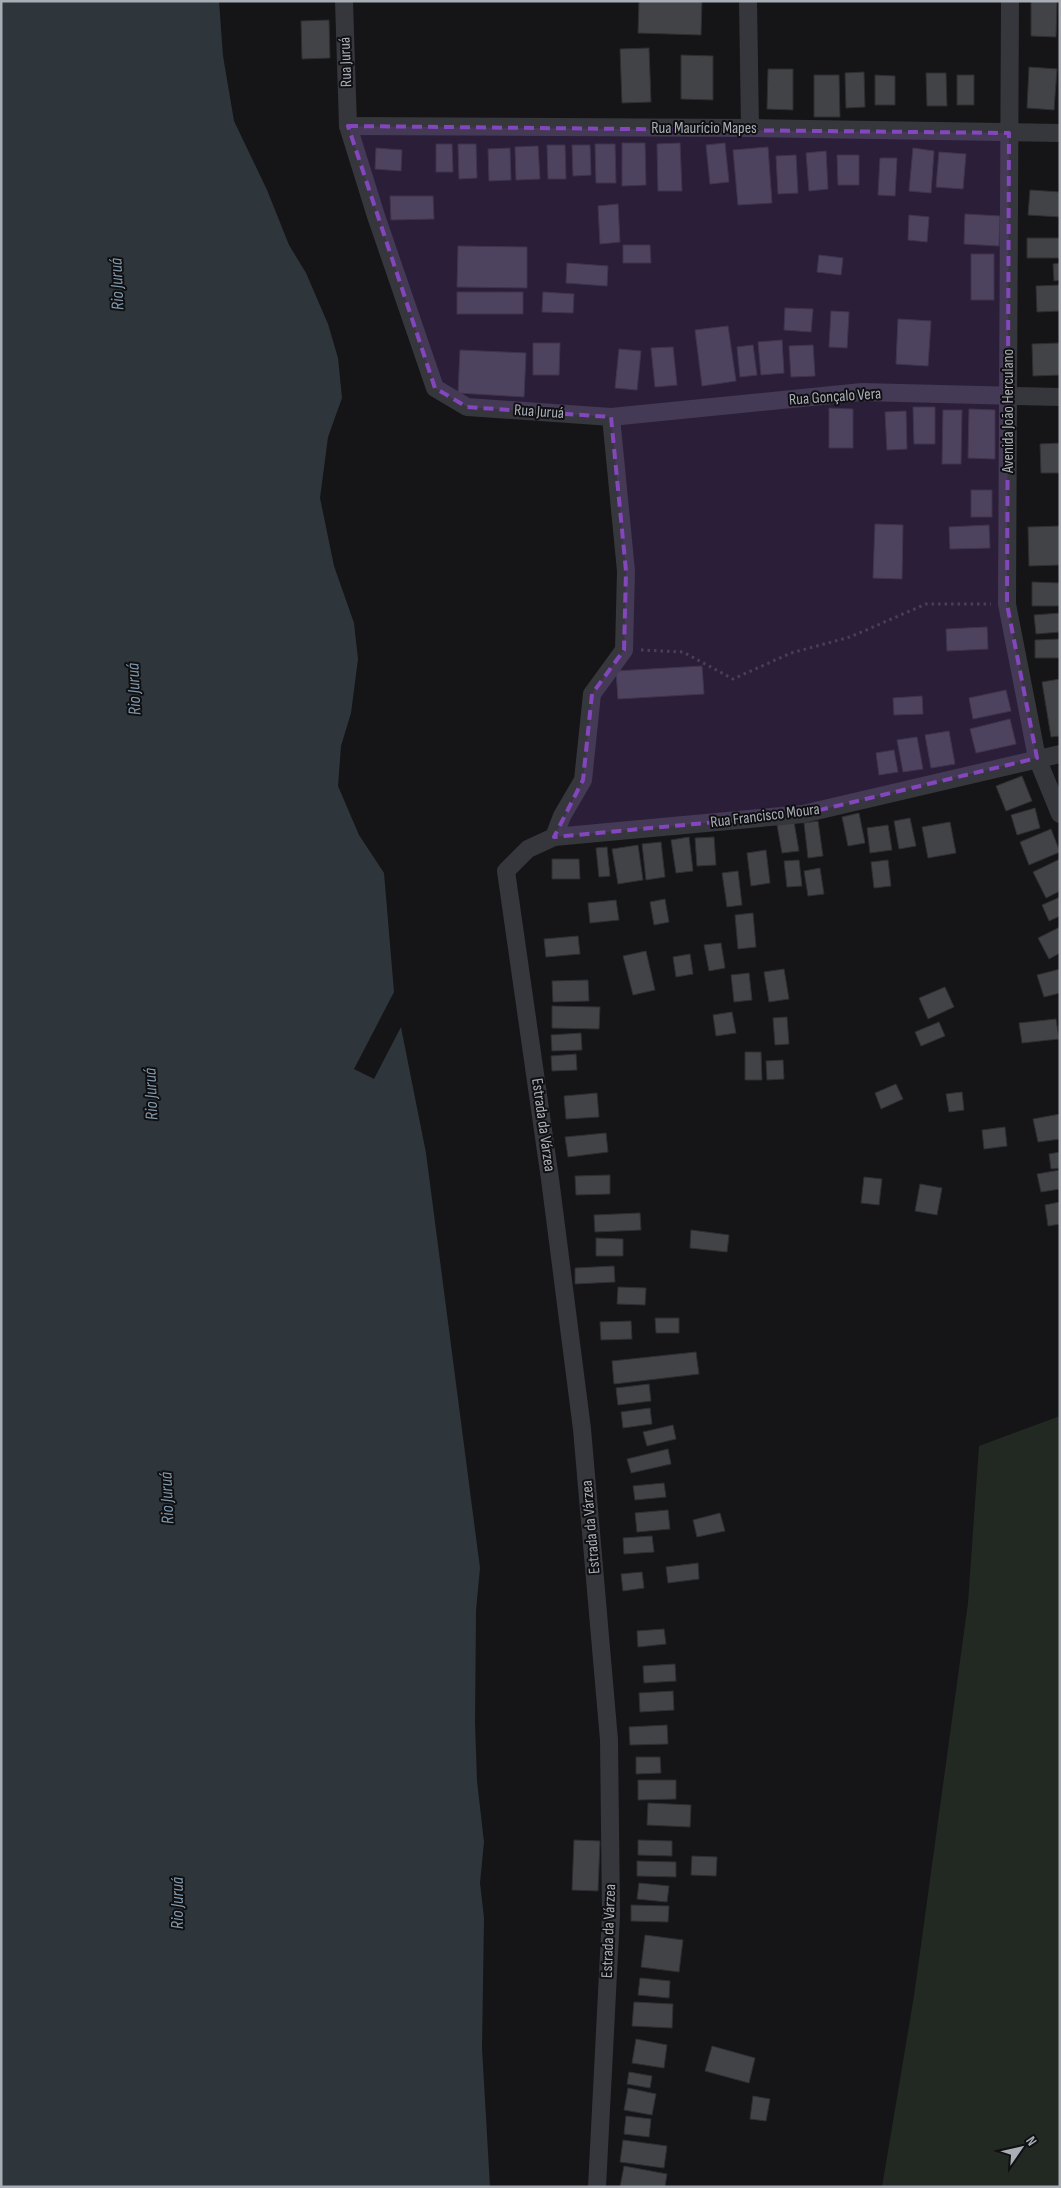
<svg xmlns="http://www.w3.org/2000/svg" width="1061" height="2188" viewBox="0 0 1061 2188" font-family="'Sofia Sans Condensed',sans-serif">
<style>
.green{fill:#222922}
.water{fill:#2e363c}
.pier{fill:#151517}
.building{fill:#424347;stroke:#2f2f33}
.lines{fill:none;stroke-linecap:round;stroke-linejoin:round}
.path{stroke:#3d3e42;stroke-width:3;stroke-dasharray:2.5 4;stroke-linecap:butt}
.street{stroke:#36373c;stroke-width:18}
.marked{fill:#8446bd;fill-opacity:0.2;stroke:#8446bd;stroke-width:4;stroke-dasharray:10 6;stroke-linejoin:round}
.labels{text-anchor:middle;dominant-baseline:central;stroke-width:4;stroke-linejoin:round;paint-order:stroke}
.street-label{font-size:16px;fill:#a8adb6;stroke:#101012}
.water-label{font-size:18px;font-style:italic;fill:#829aae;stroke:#101012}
</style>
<rect width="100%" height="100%" fill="#151517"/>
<!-- green -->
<path class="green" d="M 1060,1416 L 1060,2187 L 882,2187 L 914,1996 L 968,1603 L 979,1446 Z"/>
<!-- water -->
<path class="water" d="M 1,1 L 219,1 L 223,56 L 234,121 L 267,190 L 289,245 L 306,273 L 328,324 L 338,358 L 342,398 L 328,437 L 320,498 L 334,566 L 354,623 L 358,659 L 351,713 L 341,746 L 338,786 L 359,835 L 384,873 L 394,992 L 426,1153 L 480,1568 L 476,1610 L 475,1723 L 477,1781 L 484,1842 L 480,1883 L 484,1918 L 482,2048 L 490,2187 L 1,2187 Z"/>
<!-- pier -->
<path class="pier" d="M 394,992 L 397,994 L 402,1025 L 374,1079 L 354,1069 Z"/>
<!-- building -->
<g class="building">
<path d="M 639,1 L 702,1 L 701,35 L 638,33 Z"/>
<path d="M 1031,1 L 1057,1 L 1056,37 L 1031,36 Z"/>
<path d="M 329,20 L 330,58 L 302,59 L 301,21 Z"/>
<path d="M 649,48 L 651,102 L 622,103 L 620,49 Z"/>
<path d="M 681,55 L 713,56 L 713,100 L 681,99 Z"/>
<path d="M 1029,67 L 1057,69 L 1054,110 L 1027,108 Z"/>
<path d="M 768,69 L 793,69 L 793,110 L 767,109 Z"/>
<path d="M 864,72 L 865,107 L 846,108 L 845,73 Z"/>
<path d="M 926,73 L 946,73 L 947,106 L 927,106 Z"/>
<path d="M 814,75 L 839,75 L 840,117 L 814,117 Z"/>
<path d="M 875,75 L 895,76 L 895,105 L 875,105 Z"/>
<rect x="957" y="75" width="17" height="30"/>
<path d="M 622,143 L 645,143 L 646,185 L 622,186 Z"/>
<path d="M 680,143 L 682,191 L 658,191 L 657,144 Z"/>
<path d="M 725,143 L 729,182 L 710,184 L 706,145 Z"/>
<path d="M 436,144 L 452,144 L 453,172 L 436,172 Z"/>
<path d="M 458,144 L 476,144 L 477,178 L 459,179 Z"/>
<path d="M 595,144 L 615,144 L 616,183 L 596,183 Z"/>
<path d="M 547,145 L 565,145 L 566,179 L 548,179 Z"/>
<path d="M 572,145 L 590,145 L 591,175 L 573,176 Z"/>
<path d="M 538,146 L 540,179 L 516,180 L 515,147 Z"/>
<path d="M 768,147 L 772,203 L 738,205 L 733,150 Z"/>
<path d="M 376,148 L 402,150 L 401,171 L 375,169 Z"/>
<path d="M 510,148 L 511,180 L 489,181 L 488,149 Z"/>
<path d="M 913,148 L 934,151 L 931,193 L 909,191 Z"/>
<path d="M 826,151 L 828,189 L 809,191 L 806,153 Z"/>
<path d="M 939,152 L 966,154 L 963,189 L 936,187 Z"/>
<path d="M 796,155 L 798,193 L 778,194 L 776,156 Z"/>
<path d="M 837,155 L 859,155 L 859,185 L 838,185 Z"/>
<path d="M 880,158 L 897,158 L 895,196 L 878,195 Z"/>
<path d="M 1030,190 L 1060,192 L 1060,217 L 1028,215 Z"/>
<path d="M 390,196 L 433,196 L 434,219 L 391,220 Z"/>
<path d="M 618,204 L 620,242 L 600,244 L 598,206 Z"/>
<path d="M 965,214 L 1000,216 L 999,246 L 964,244 Z"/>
<path d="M 909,215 L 929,217 L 927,242 L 908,240 Z"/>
<rect x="1027" y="238" width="33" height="20"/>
<path d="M 623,245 L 650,245 L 651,263 L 623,263 Z"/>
<path d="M 458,246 L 527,247 L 527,288 L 457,287 Z"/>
<rect x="971" y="254" width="23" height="46"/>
<path d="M 819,255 L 843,258 L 841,275 L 817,272 Z"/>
<path d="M 567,263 L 608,266 L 607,286 L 566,283 Z"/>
<path d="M 1060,263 L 1060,280 L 1054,281 L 1053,264 Z"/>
<path d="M 1060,285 L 1060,311 L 1037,312 L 1036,286 Z"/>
<rect x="457" y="292" width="66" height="22"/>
<path d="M 543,292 L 574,294 L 573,313 L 542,312 Z"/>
<path d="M 785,308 L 813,309 L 811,332 L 784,330 Z"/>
<path d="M 831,311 L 849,312 L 847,348 L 829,347 Z"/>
<path d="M 898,319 L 931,321 L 928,366 L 896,364 Z"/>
<path d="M 728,326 L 736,381 L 702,386 L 695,330 Z"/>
<path d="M 782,340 L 784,373 L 761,375 L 758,342 Z"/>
<path d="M 533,343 L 560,343 L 559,375 L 533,375 Z"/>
<path d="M 1060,343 L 1060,375 L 1033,376 L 1032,344 Z"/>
<path d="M 753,345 L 757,375 L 740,377 L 737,347 Z"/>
<path d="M 813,345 L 815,376 L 791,377 L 789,346 Z"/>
<path d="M 673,347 L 677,385 L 655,387 L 651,348 Z"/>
<path d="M 619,349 L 641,351 L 637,390 L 615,388 Z"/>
<path d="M 460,350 L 526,353 L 524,397 L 458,393 Z"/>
<path d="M 913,407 L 935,407 L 935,444 L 914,444 Z"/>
<path d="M 829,408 L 853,409 L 853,448 L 829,448 Z"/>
<path d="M 969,409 L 995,410 L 995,459 L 968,458 Z"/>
<path d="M 943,410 L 962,410 L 961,464 L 942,464 Z"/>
<path d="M 906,411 L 907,449 L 887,450 L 885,412 Z"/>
<path d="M 1060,443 L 1060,473 L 1041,473 L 1040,444 Z"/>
<rect x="971" y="490" width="21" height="27"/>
<path d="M 875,524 L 903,525 L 902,579 L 873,578 Z"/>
<path d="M 989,525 L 990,548 L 950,549 L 949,527 Z"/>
<path d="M 1060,526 L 1060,565 L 1029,566 L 1028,527 Z"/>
<path d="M 1032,582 L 1060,583 L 1060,606 L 1032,606 Z"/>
<path d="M 1060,613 L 1060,632 L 1036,634 L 1034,615 Z"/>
<path d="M 987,627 L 988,649 L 947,651 L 946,629 Z"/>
<path d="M 1060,639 L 1060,658 L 1035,658 L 1035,640 Z"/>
<path d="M 702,666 L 704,694 L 618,699 L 616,671 Z"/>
<path d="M 1060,679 L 1060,736 L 1051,737 L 1042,682 Z"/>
<path d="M 1006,690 L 1011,711 L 973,719 L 969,698 Z"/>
<path d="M 922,696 L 923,714 L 894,715 L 893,698 Z"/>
<path d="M 1010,719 L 1016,744 L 976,753 L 970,729 Z"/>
<path d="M 949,731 L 955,764 L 931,768 L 925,735 Z"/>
<path d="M 917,737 L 923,769 L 903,772 L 897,740 Z"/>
<path d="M 894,750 L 898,772 L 879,775 L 876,753 Z"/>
<path d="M 1022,776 L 1032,801 L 1006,811 L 996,786 Z"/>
<path d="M 1035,808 L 1040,828 L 1017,835 L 1011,815 Z"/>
<path d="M 859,813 L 865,843 L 848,846 L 842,817 Z"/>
<path d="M 910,818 L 916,846 L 899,849 L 894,821 Z"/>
<path d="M 818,821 L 823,856 L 808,858 L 804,823 Z"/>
<path d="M 794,822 L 799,851 L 782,853 L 777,825 Z"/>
<path d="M 950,822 L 956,853 L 928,858 L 922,827 Z"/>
<path d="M 888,825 L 892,850 L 870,853 L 867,828 Z"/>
<path d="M 1051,829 L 1060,852 L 1029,865 L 1020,842 Z"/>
<path d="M 689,837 L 693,871 L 676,873 L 671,840 Z"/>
<path d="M 714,837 L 716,865 L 697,866 L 695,838 Z"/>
<path d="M 661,842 L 665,877 L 646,880 L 642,844 Z"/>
<path d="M 638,845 L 643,880 L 618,884 L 612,849 Z"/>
<path d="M 607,847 L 610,876 L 599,877 L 596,848 Z"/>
<path d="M 766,850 L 770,883 L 751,886 L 747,853 Z"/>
<path d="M 552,859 L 579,859 L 580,879 L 552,879 Z"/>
<path d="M 1060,859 L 1060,891 L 1046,898 L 1033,872 Z"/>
<path d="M 799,860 L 802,886 L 787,887 L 784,861 Z"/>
<path d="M 888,860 L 891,886 L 874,888 L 871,862 Z"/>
<path d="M 820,868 L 824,894 L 808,896 L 804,871 Z"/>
<path d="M 738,871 L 742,905 L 727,907 L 722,873 Z"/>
<path d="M 1060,897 L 1060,916 L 1049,921 L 1042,905 Z"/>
<path d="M 665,899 L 669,922 L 654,925 L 650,902 Z"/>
<path d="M 616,900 L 619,920 L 590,923 L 588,903 Z"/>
<path d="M 753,913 L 756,947 L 738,949 L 735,915 Z"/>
<path d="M 1060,927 L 1060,953 L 1049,959 L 1038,938 Z"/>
<path d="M 578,936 L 580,954 L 546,957 L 544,939 Z"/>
<path d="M 721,943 L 725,968 L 709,971 L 704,945 Z"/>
<path d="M 646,951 L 655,990 L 633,995 L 623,956 Z"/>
<path d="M 690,954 L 693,974 L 676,977 L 673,957 Z"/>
<path d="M 784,969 L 789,999 L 769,1002 L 764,972 Z"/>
<path d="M 1060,969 L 1060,993 L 1044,997 L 1037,975 Z"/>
<path d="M 749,973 L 752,1000 L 734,1002 L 731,975 Z"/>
<path d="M 588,980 L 589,1001 L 553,1002 L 552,981 Z"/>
<path d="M 945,987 L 954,1007 L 928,1019 L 919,998 Z"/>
<path d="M 552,1006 L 600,1007 L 599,1029 L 552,1028 Z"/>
<path d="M 732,1012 L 736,1033 L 716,1036 L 713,1015 Z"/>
<path d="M 787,1017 L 789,1044 L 775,1045 L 773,1018 Z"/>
<path d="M 1056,1019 L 1059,1039 L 1022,1043 L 1019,1023 Z"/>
<path d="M 939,1022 L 945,1036 L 921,1046 L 915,1032 Z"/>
<path d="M 581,1033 L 582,1050 L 552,1051 L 551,1035 Z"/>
<path d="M 745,1052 L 761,1052 L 762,1080 L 745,1080 Z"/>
<path d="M 576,1054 L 577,1070 L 552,1071 L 551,1056 Z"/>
<path d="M 783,1060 L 784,1079 L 767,1080 L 766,1061 Z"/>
<path d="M 896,1084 L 903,1099 L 881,1109 L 875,1093 Z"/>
<path d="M 962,1092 L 964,1110 L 949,1112 L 946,1094 Z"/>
<path d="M 597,1093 L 599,1117 L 566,1119 L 564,1096 Z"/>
<path d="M 1060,1114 L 1060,1139 L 1038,1142 L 1033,1119 Z"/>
<path d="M 1005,1127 L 1007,1146 L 984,1149 L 982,1130 Z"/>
<path d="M 606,1133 L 608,1152 L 568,1157 L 565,1137 Z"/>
<path d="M 1060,1152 L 1060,1168 L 1051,1169 L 1049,1154 Z"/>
<path d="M 1060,1170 L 1060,1189 L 1041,1192 L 1037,1174 Z"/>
<path d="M 610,1175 L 610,1194 L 576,1195 L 575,1176 Z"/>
<path d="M 864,1177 L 882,1179 L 879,1205 L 861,1203 Z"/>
<path d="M 920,1184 L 942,1188 L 937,1215 L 915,1211 Z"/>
<path d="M 1060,1202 L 1060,1224 L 1048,1226 L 1045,1205 Z"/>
<path d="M 640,1213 L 641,1230 L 595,1232 L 594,1215 Z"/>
<path d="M 691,1230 L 729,1235 L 727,1252 L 690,1248 Z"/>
<path d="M 596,1238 L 623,1239 L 623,1256 L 596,1256 Z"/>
<path d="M 614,1266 L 615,1282 L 575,1284 L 575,1268 Z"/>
<path d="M 618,1287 L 646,1288 L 645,1305 L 617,1304 Z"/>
<path d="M 655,1318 L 679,1318 L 679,1333 L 656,1333 Z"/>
<path d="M 631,1321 L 632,1339 L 601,1340 L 600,1322 Z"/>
<path d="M 696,1352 L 699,1374 L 614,1384 L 612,1361 Z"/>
<path d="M 649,1384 L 651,1401 L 618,1405 L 616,1388 Z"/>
<path d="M 650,1408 L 652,1424 L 623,1428 L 621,1412 Z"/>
<path d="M 673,1425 L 676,1439 L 647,1446 L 643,1432 Z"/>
<path d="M 668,1449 L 671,1464 L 631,1473 L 627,1459 Z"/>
<path d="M 664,1483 L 666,1497 L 635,1500 L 633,1486 Z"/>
<path d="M 668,1510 L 670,1529 L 637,1532 L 635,1513 Z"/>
<path d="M 720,1513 L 725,1531 L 697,1537 L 693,1520 Z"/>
<path d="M 652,1536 L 654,1552 L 624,1554 L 623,1538 Z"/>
<path d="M 698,1563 L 699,1579 L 668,1583 L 666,1567 Z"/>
<path d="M 642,1572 L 644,1588 L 623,1591 L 621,1574 Z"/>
<path d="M 664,1629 L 666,1644 L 638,1647 L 637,1631 Z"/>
<path d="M 675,1664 L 676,1681 L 644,1683 L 643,1666 Z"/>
<path d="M 673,1691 L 674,1710 L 640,1712 L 639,1693 Z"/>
<path d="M 667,1725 L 668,1744 L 630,1745 L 629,1727 Z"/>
<path d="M 636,1757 L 660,1757 L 661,1773 L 636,1774 Z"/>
<path d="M 638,1780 L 676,1780 L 676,1799 L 638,1800 Z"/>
<path d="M 648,1803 L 691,1805 L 690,1827 L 647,1825 Z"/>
<path d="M 574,1840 L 600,1841 L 598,1891 L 572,1890 Z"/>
<path d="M 638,1840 L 672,1841 L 672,1856 L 638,1855 Z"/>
<path d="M 692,1856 L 717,1857 L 716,1876 L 691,1875 Z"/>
<path d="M 637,1861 L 676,1862 L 676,1877 L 637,1876 Z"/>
<path d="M 639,1883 L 669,1886 L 667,1902 L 637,1899 Z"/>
<path d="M 631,1905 L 669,1906 L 668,1922 L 631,1921 Z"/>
<path d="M 645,1935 L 683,1940 L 679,1972 L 641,1967 Z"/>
<path d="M 640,1978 L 670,1981 L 669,1998 L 638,1995 Z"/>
<path d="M 634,2002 L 673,2004 L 672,2028 L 632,2026 Z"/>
<path d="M 636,2039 L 667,2045 L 664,2068 L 632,2063 Z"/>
<path d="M 712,2046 L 755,2058 L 749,2083 L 705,2071 Z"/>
<path d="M 629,2072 L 652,2076 L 650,2088 L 627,2084 Z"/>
<path d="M 628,2088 L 656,2094 L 652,2115 L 624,2110 Z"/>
<path d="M 753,2096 L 770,2099 L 766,2121 L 750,2119 Z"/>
<path d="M 626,2116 L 651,2119 L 649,2137 L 624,2134 Z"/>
<path d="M 623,2140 L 667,2146 L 664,2168 L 620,2162 Z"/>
<path d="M 624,2166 L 667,2174 L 665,2187 L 620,2187 Z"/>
</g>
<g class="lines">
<!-- path -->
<path class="path" d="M 641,650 L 683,652 L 733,679 L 791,653 L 850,637 L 926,604 L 991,604"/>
<!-- street -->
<g class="street">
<path d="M 344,1 L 348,126 L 376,216 L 435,388 L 467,407 L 611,417 L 862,392 L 1060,397"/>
<path d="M 748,1 L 750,128"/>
<path d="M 1010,1 L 1007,604 L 1037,758 L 1060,814"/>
<path d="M 348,126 L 750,128 L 1060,133"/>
<path d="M 554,837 L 562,816 L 583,780 L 592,694 L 624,650 L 626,571 L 611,417"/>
<path d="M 597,2187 L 611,1915 L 609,1740 L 582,1429 L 550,1179 L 506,871 L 528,849 L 554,837 L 803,814 L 1060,754"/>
</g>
</g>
<!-- marked area -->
<path class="marked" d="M 348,126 L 1009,133 L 1007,604 L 1037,758 L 803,814 L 554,837 L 583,780 L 592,694 L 624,650 L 626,571 L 611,417 L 467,407 L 435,388 Z"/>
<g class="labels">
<!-- street labels -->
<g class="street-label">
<text transform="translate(346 62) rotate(-92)">Rua Juruá</text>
<text x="704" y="128">Rua Maurício Mapes</text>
<text transform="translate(835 397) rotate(-4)">Rua Gonçalo Vera</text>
<text transform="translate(1008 411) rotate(-90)">Avenida João Herculano</text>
<text transform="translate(539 412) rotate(4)">Rua Juruá</text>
<text transform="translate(765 816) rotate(-7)">Rua Francisco Moura</text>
<text transform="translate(543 1125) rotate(82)">Estrada da Várzea</text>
<text transform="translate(591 1527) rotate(-95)">Estrada da Várzea</text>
<text transform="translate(609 1931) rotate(-88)">Estrada da Várzea</text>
</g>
<!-- water labels -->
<g class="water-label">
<text transform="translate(117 284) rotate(-92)">Rio Juruá</text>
<text transform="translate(134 689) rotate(-92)">Rio Juruá</text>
<text transform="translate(151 1094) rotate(-92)">Rio Juruá</text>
<text transform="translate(167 1498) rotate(-92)">Rio Juruá</text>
<text transform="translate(177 1903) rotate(-90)">Rio Juruá</text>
</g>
</g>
<!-- border -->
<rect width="1061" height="2188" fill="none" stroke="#a8adb6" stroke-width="5"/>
<!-- north arrow -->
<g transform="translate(1021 2148) rotate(56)" stroke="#101012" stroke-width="4" paint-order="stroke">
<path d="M0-4L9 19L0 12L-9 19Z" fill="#a8adb6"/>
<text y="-8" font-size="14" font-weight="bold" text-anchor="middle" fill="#a8adb6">N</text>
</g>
</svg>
